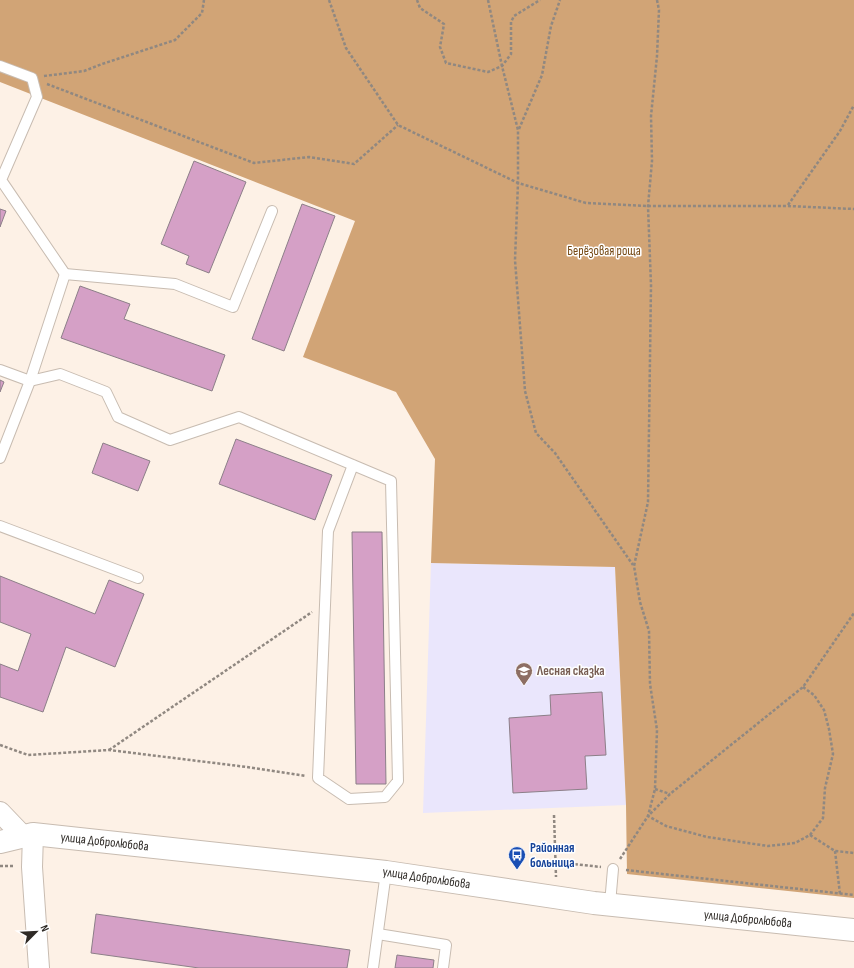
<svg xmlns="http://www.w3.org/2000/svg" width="854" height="968" viewBox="0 0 854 968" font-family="'Sofia Sans Condensed',sans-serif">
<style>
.education{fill:#eae6fc}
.forest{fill:#d1a476}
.building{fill:#d5a0c6;stroke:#8c7f88}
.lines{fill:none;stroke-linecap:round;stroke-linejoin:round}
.service-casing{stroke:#c8bcb1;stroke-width:12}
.minor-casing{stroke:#c8bcb1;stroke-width:22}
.tertiary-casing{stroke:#c8bcb1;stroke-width:24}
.path{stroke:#908881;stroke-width:2.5;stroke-dasharray:3 2;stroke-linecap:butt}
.service{stroke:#fff;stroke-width:10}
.minor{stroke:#fff;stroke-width:20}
.tertiary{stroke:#fff;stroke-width:22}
.labels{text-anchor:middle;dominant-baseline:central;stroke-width:3;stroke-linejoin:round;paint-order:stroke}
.park-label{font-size:13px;fill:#754914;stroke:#fff}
.education-label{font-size:13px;font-weight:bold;fill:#785e54;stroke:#fff;text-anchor:start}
.street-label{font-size:13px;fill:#2e2a26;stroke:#fff}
.transit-label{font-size:13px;font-weight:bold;fill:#164399;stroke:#fff;text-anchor:start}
</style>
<rect width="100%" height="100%" fill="#fdf1e6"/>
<!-- education -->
<path class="education" d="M 431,563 L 615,567 L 626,805 L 423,813 Z"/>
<!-- forest -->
<path class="forest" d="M 0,0 L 854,0 L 854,898 L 627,874 L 626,805 L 615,567 L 431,563 L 435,459 L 396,392 L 303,357 L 355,221 L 0,82 Z"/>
<!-- building -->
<g class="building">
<path d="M 194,161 L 246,182 L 209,273 L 186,264 L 189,256 L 161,244 Z"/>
<path d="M 302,204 L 335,216 L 284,351 L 252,339 Z"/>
<path d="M 0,209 L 6,211 L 0,227 Z"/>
<path d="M 80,286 L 130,304 L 124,319 L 225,355 L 212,391 L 61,338 Z"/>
<path d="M 0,380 L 4,382 L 0,392 Z"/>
<path d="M 236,439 L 332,475 L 315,520 L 219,484 Z"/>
<path d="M 103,443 L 150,461 L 138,491 L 92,473 Z"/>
<path d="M 352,532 L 382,532 L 386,784 L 356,784 Z"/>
<path d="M 0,576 L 95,614 L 109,580 L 144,594 L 115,667 L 66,647 L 43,712 L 0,697 L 0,664 L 18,671 L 31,634 L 0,622 Z"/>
<path d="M 602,692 L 606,755 L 585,756 L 587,789 L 513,793 L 509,718 L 551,715 L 550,695 Z"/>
<path d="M 96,914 L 350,950 L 347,968 L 199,968 L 91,953 Z"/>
<path d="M 397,955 L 434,960 L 433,968 L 395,968 Z"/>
</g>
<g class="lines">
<!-- service casing -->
<g class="service-casing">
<g id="service">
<path d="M 0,66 L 32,78 L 37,97 L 1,180 L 65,274"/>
<path d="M 272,211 L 233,307 L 175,284 L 65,274 L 30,381 L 60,374 L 106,392 L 118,417 L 170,440 L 239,417 L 391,481 L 398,781 L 385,797 L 349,799 L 318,778 L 328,531 L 353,465"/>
<path d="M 0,370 L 30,381 L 0,458"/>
<path d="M 0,526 L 138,578"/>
<path d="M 610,904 L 613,869"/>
<path d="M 378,934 L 446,945 L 443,968"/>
<path d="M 373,968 L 386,872"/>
</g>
</g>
<!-- minor casing -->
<g class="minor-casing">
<g id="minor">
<path d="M 0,812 L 23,836"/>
<path d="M 33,834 L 32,867 L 39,968"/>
</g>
</g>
<!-- tertiary casing -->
<g class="tertiary-casing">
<g id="tertiary">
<path id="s1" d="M 0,842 L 33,834 L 386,872 L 594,903 L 854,930"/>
</g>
</g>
<!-- path -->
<g class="path">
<path d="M 329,0 L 346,48 L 398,125 L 518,183 L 586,203 L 648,206 L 788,206 L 854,209"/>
<path d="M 417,0 L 420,8 L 444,24 L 440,47 L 446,63 L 488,72 L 502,66 L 511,54 L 511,22 L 514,16 L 540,0"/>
<path d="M 488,0 L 502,66 L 518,130 L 518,183 L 515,260 L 525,391 L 536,433 L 555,453 L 633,565"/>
<path d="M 44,76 L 84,71 L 102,64 L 175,40 L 202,13 L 204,0"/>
<path d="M 47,84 L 254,163 L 309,157 L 354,164 L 398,125"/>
<path d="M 519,129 L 542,75 L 551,26 L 560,0"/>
<path d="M 788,205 L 840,131 L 854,105"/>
<path d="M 803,687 L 814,695 L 824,710 L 829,729 L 833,754 L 825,788 L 823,818 L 810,835 L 795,843 L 768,846 L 707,837 L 666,826 L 648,816 L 670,794 L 803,687 L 854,613"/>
<path d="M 0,745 L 28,755 L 109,750 L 247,767 L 306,776"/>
<path d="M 109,750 L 312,612"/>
<path d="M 655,789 L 670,794"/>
<path d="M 554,815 L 556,877"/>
<path d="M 810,835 L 835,851 L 854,853"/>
<path d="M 835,851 L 840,894"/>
<path d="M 620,859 L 648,816 L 655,789 L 657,730 L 650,684 L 649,631 L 640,602 L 634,566 L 648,502 L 651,285 L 648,206 L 652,161 L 651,116 L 657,56 L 659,10 L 657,0"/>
<path d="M 555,862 L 601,867"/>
<path d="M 0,866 L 13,866"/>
<path d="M 626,870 L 854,895"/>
</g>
<!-- service -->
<use href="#service" class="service"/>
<!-- minor -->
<use href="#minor" class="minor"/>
<!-- tertiary -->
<use href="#tertiary" class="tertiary"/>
</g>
<!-- icons -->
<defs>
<g id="school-pin" transform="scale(0.9)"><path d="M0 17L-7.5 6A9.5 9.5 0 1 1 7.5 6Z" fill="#8d6e63" stroke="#fff"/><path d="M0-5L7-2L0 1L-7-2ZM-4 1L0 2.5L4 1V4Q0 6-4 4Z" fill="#fff"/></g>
<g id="bus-pin" transform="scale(0.9)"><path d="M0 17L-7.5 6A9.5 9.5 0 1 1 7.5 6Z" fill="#1a4fb4" stroke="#fff"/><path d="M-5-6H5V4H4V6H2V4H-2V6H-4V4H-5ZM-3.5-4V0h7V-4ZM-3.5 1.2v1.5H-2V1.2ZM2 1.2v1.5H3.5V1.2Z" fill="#fff"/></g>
</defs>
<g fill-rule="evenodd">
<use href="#school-pin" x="524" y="671"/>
<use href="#bus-pin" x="517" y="855"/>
</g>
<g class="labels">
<!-- park labels -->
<g class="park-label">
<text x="604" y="251">Берёзовая роща</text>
</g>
<!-- education labels -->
<g class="education-label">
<text x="537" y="671">Лесная сказка</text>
</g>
<!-- street labels -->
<g class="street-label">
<text stroke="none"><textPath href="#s1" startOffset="106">улица Добролюбова</textPath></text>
<text stroke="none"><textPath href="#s1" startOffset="430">улица Добролюбова</textPath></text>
<text stroke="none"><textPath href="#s1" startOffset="754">улица Добролюбова</textPath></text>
</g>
<!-- transit labels -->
<g class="transit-label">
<text x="530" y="848">Районная<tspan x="530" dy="15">больница</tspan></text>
</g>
</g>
<!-- north arrow -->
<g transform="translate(36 932) rotate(66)" stroke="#ffffff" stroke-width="3" paint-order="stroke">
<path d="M0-3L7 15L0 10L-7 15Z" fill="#2e2a26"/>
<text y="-6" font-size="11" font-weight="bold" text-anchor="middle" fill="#2e2a26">N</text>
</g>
</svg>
